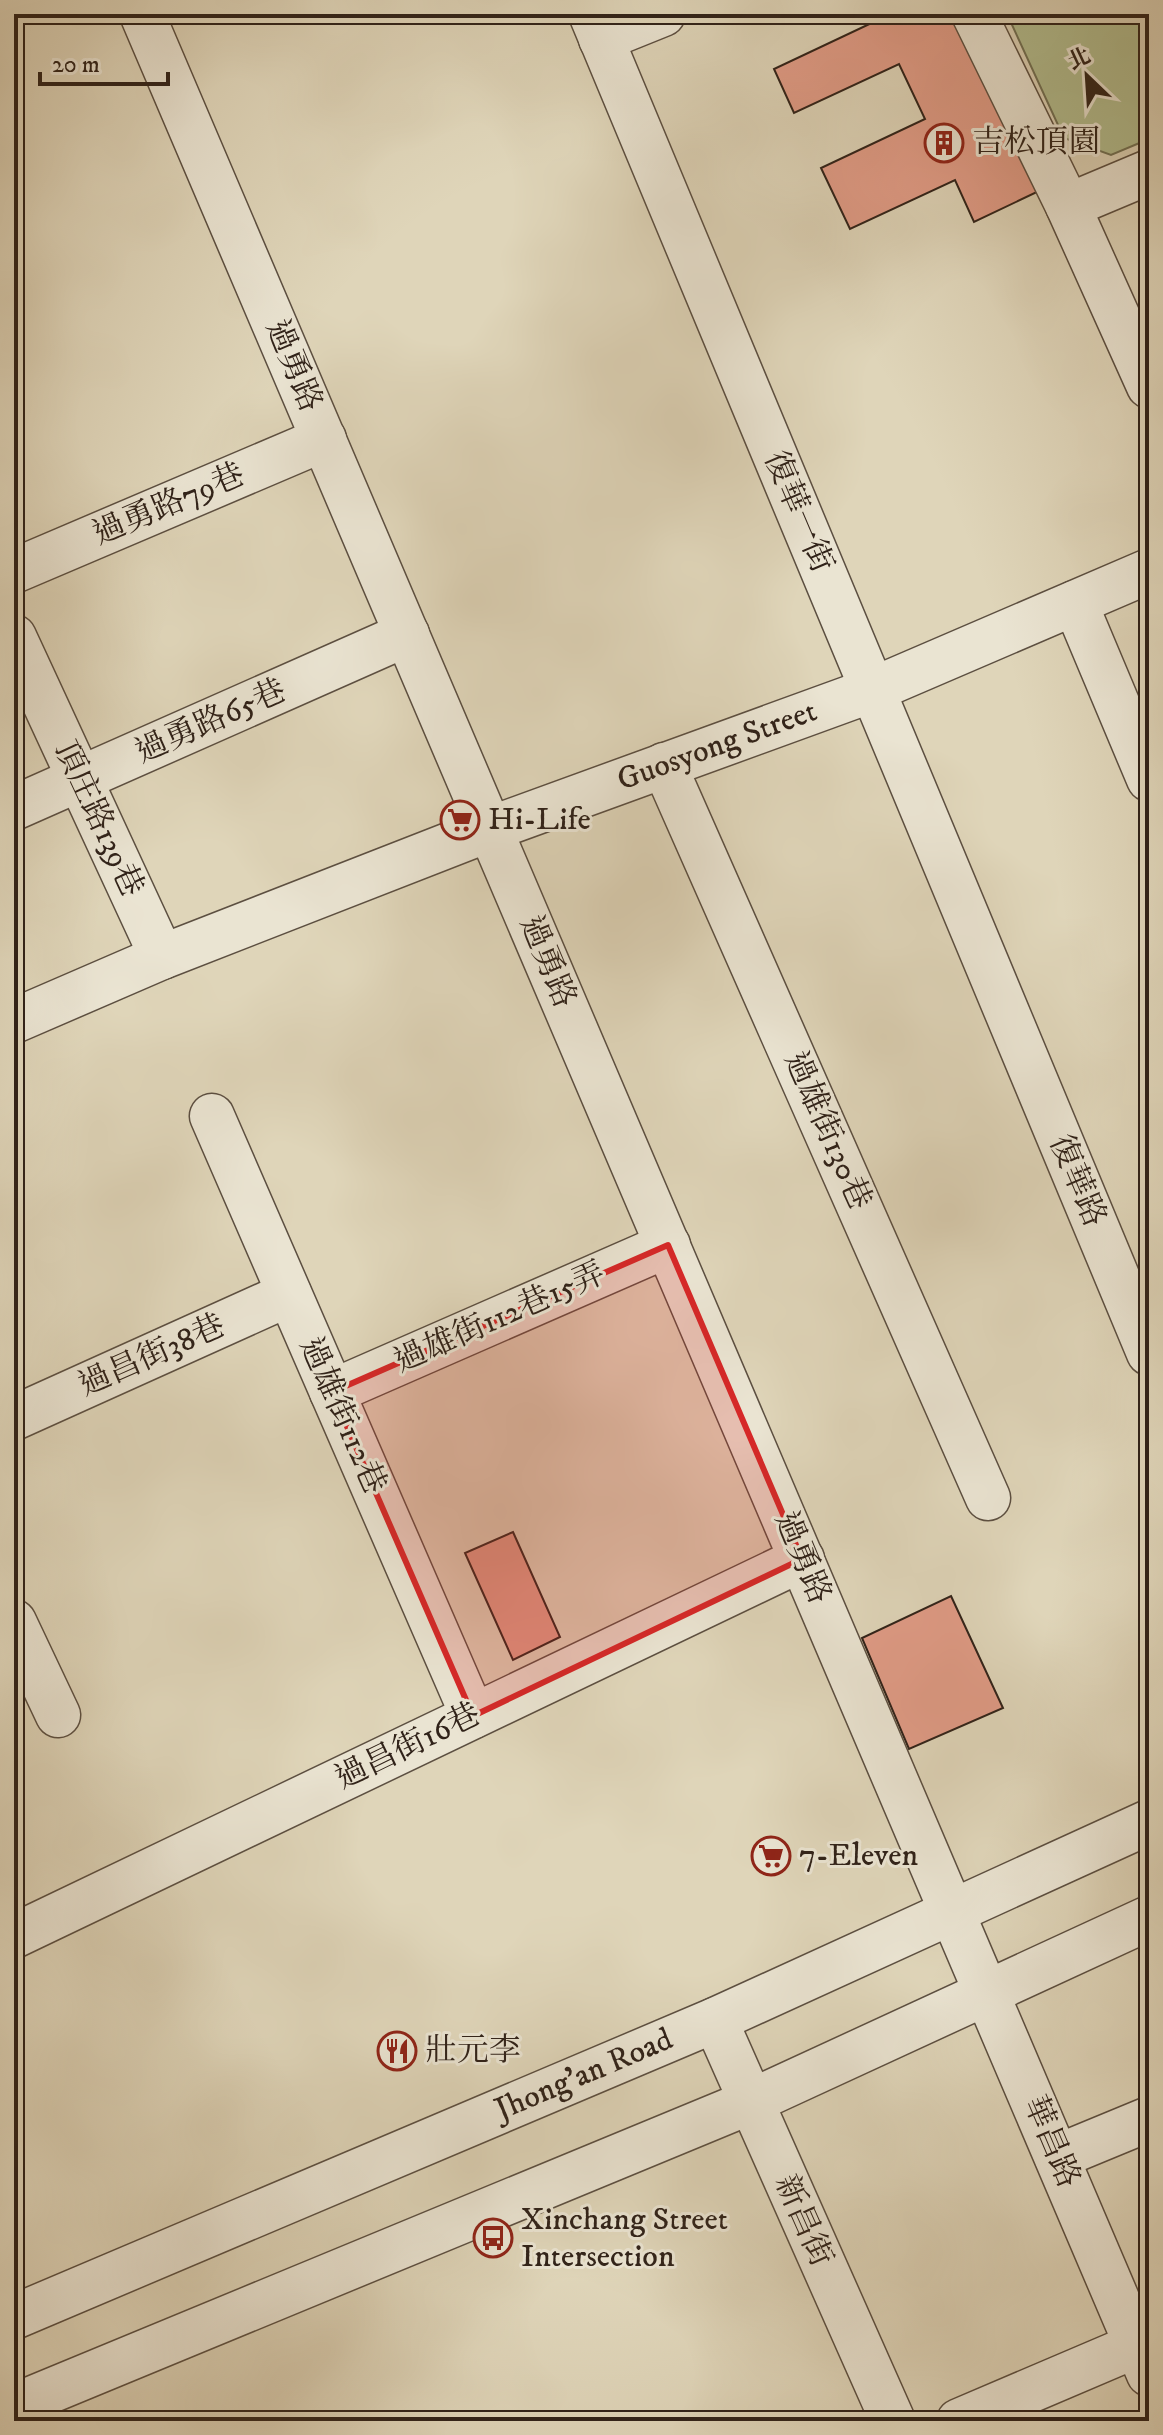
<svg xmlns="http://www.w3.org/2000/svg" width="1163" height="2435" viewBox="0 0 1163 2435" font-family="'IM FELL DW Pica','Noto Serif TC',serif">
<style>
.green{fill:#b2bd8f;stroke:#717054;stroke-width:2}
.building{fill:#e19c87;stroke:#302219;stroke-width:2}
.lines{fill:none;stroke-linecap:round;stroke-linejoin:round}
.minor-casing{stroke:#5c4f41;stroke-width:47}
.tertiary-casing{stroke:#5c4f41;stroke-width:47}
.minor{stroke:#eae4d2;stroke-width:44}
.tertiary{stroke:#eae4d2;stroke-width:44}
.marked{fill:#d62828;fill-opacity:0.2;stroke:#d62828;stroke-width:6;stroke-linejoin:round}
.labels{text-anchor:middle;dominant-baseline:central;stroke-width:6;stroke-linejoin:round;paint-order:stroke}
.poi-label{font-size:32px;fill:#302219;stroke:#eae4d2;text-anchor:start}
.street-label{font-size:32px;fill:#302219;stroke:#eae4d2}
</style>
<rect width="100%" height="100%" fill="#dfd5b9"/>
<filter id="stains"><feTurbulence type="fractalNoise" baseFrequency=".0025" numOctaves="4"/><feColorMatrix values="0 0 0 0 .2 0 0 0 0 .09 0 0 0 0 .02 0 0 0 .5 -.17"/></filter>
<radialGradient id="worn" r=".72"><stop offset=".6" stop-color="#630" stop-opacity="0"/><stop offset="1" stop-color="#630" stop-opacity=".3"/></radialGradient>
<!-- green -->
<path class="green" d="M 1007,14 L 1149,14 L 1149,139 L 1111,155 L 1064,138 Z"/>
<!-- building -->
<g class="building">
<path d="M 875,14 L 955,14 L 1039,191 L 974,222 L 955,180 L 850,229 L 821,168 L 925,119 L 899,64 L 794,113 L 774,69 L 878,20 Z"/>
<path d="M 513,1532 L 560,1637 L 513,1660 L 465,1553 Z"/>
<path d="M 951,1596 L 1003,1708 L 909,1749 L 862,1638 Z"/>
</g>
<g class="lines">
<!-- minor casing -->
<g class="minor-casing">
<g id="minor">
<path d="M 142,14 L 1149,2374"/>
<path d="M 591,14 L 1149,1353"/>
<path d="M 974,14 L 1068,206 L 1149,386"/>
<path d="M 601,39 L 663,14"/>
<path d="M 1068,206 L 1149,172"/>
<path d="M 14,571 L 324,439"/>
<path d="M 1075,603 L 1149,779"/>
<path d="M 14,637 L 162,957"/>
<path d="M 664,765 L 988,1498"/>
<path d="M 14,808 L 407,634"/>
<path d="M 14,1021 L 162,957 L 490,829 L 872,690 L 1149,571"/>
<path d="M 212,1116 L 473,1716"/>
<path d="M 332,1392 L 668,1245"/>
<path d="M 14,1418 L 289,1294"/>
<path d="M 14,1622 L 58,1715"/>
<path d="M 14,1936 L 802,1559"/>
<path d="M 715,2020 L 893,2421"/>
<path d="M 1057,2157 L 1149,2119"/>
<path d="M 959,2421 L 1149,2340"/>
</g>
</g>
<!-- tertiary casing -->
<g class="tertiary-casing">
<g id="tertiary">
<path d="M 14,2317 L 715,2020 L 1149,1822"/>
<path d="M 14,2406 L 750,2102 L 1149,1918"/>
</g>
</g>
<!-- minor -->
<use href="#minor" class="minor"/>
<!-- tertiary -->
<use href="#tertiary" class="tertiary"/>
</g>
<!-- marked area -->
<path class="marked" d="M 668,1245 L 802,1559 L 473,1716 L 332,1392 Z"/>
<!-- icons -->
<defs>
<g id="building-ring" transform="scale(2)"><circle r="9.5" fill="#eae4d2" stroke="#8f2418" stroke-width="1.5"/><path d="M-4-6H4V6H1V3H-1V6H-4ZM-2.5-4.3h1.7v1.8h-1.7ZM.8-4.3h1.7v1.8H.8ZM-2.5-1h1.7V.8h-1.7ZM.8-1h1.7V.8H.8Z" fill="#8f2418"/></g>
<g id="supermarket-ring" transform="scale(2)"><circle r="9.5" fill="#eae4d2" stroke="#8f2418" stroke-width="1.5"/><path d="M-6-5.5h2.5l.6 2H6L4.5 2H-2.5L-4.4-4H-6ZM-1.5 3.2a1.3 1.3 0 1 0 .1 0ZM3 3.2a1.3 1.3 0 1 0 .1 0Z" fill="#8f2418"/></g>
<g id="restaurant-ring" transform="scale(2)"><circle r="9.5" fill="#eae4d2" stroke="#8f2418" stroke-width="1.5"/><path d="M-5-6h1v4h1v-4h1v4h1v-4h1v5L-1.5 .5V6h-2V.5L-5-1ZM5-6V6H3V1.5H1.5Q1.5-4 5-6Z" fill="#8f2418"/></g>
<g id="bus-ring" transform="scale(2)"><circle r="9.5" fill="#eae4d2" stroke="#8f2418" stroke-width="1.5"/><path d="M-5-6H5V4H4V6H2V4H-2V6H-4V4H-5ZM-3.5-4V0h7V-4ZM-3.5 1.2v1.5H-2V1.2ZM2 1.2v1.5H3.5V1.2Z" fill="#8f2418"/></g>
</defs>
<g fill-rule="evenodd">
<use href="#building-ring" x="944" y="143"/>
<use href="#supermarket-ring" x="460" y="820"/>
<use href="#supermarket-ring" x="771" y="1856"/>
<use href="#restaurant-ring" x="397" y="2051"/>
<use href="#bus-ring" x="493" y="2238"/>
</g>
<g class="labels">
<!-- poi labels -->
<g class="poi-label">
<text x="972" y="143">吉松頂園</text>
<text x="488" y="820">Hi-Life</text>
<text x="799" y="1856">7-Eleven</text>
<text x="425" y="2051">壯元李</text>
<text x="521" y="2220">Xinchang Street<tspan x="521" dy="37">Intersection</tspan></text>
</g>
<!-- street labels -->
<g class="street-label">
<text transform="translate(293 366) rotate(67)">過勇路</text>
<text transform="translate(169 505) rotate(-23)">過勇路79巷</text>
<text transform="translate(798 512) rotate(67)">復華一街</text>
<text transform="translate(211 722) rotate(-24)">過勇路65巷</text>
<text transform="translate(717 746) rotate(-20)">Guosyong Street</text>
<text transform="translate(98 819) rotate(65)">頂庄路139巷</text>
<text transform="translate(547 962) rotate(67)">過勇路</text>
<text transform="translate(827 1131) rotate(66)">過雄街130巷</text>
<text transform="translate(1077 1181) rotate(67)">復華路</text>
<text transform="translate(500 1318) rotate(-24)">過雄街112巷15弄</text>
<text transform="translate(152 1356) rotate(-24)">過昌街38巷</text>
<text transform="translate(342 1416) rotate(66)">過雄街112巷</text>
<text transform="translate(802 1558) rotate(67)">過勇路</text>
<text transform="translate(408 1747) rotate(-26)">過昌街16巷</text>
<text transform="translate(584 2075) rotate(-23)">Jhong'an Road</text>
<text transform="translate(1051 2142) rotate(67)">華昌路</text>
<text transform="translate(803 2221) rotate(66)">新昌街</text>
</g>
</g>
<!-- margin -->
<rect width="1163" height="2435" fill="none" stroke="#dfd5b9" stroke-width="48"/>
<rect x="16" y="16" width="1131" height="2403" fill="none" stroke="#302219" stroke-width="4"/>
<rect x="24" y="24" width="1115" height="2387" fill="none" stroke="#302219" stroke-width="2"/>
<!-- north arrow -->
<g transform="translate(1087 76) rotate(335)" stroke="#eae4d2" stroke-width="6" paint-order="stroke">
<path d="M0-6L14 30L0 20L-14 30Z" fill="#302219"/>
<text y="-12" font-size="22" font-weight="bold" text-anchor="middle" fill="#302219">北</text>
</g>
<!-- scale -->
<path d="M40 72v12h128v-12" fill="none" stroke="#302219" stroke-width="4"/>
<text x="52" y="72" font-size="24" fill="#302219" stroke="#eae4d2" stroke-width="6" paint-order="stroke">20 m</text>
<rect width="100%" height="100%" filter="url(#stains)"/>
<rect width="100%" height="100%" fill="url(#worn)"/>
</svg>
